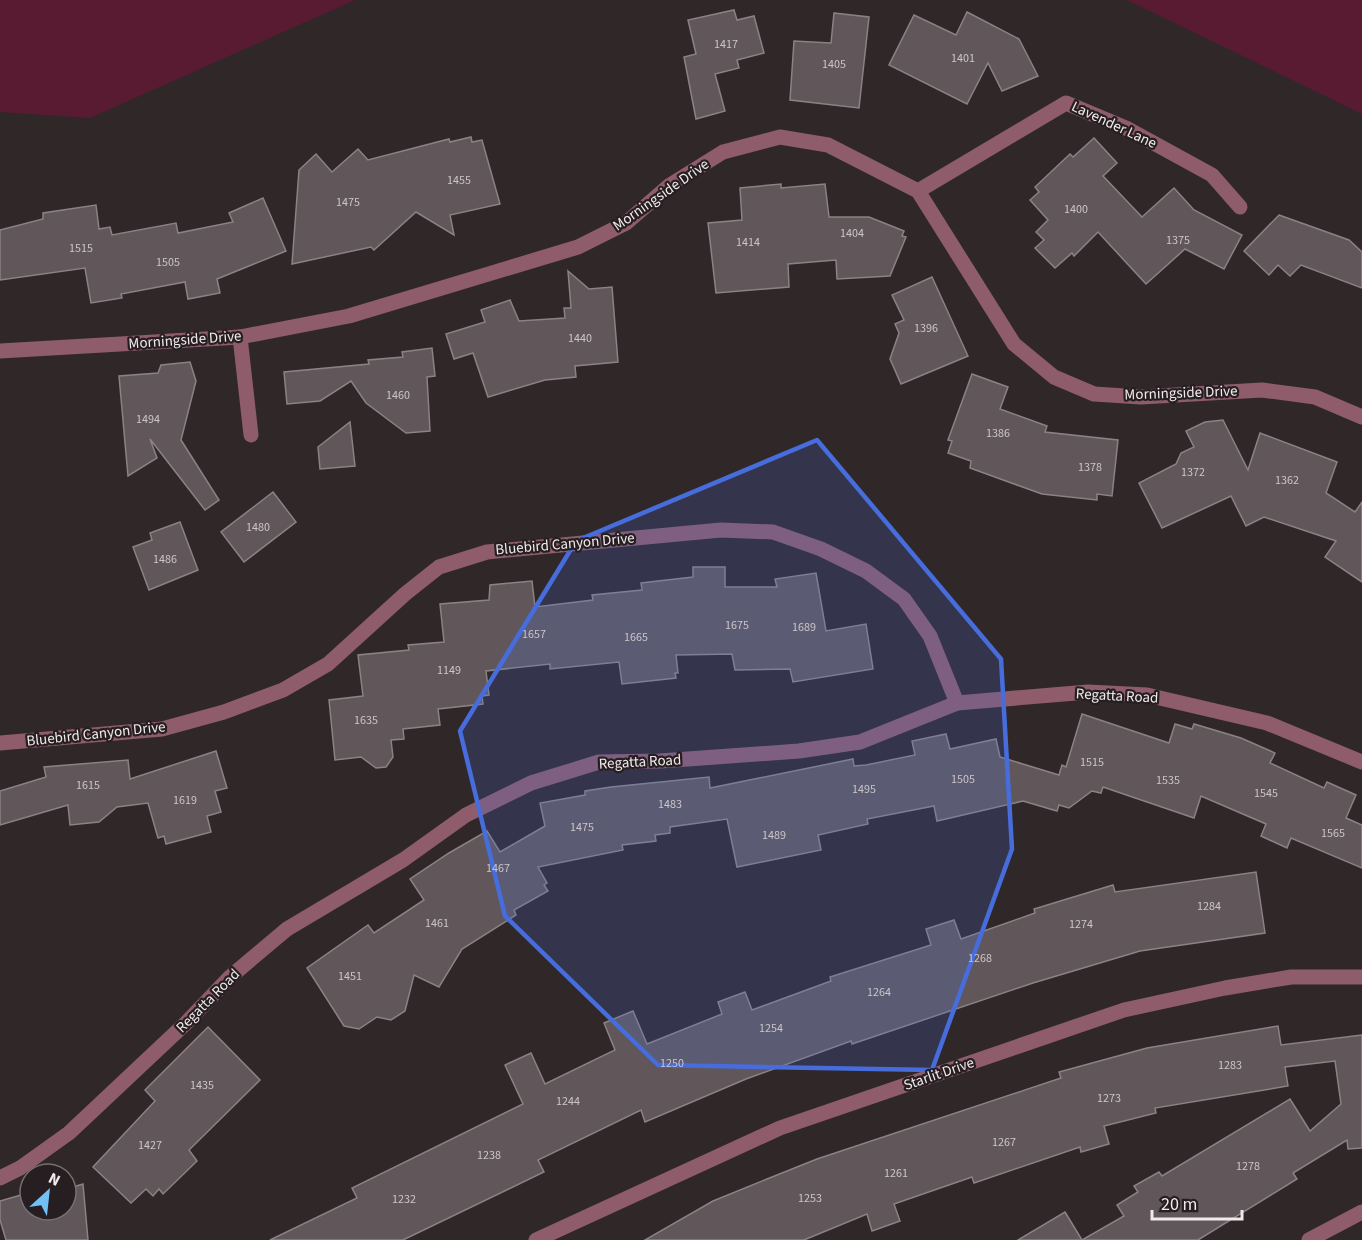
<svg xmlns="http://www.w3.org/2000/svg" width="1362" height="1240" viewBox="0 0 1362 1240" font-family="'Source Sans 3',sans-serif">
<style>
.green{fill:#581b32}
.building{fill:#61575a;stroke:#8c8285;stroke-width:1.5}
.lines{fill:none;stroke-linecap:round;stroke-linejoin:round}
.minor{stroke:#8e5c6b;stroke-width:15}
.marked{fill:#476ddc;fill-opacity:0.2;stroke:#476ddc;stroke-width:4.5;stroke-linejoin:round}
.labels{text-anchor:middle;dominant-baseline:central;stroke-width:4.5;stroke-linejoin:round;paint-order:stroke}
.number-label{font-size:12px;fill:#ccc5c8}
.street-label{font-size:15px;fill:#f0eaec;stroke:#261e20}
</style>
<rect width="100%" height="100%" fill="#302729"/>
<!-- green -->
<g class="green">
<path d="M 0,0 L 355,0 L 90,118 L 0,112 Z"/>
<path d="M 1127,0 L 1362,0 L 1362,114 Z"/>
</g>
<!-- building -->
<g class="building">
<path d="M 734,10 L 737,20 L 754,16 L 764,53 L 737,60 L 739,68 L 715,74 L 725,111 L 696,119 L 684,57 L 696,54 L 688,20 Z"/>
<path d="M 967,12 L 1019,39 L 1038,76 L 1002,91 L 988,63 L 967,104 L 889,65 L 914,15 L 956,35 Z"/>
<path d="M 834,13 L 869,17 L 859,108 L 790,100 L 794,41 L 831,43 Z"/>
<path d="M 471,137 L 472,142 L 482,140 L 500,204 L 450,215 L 454,235 L 416,212 L 374,250 L 371,247 L 292,264 L 299,170 L 316,154 L 332,172 L 358,149 L 368,160 L 449,139 L 450,142 Z"/>
<path d="M 1094,138 L 1117,163 L 1103,176 L 1142,217 L 1174,188 L 1194,210 L 1242,235 L 1224,269 L 1185,249 L 1146,284 L 1098,232 L 1074,256 L 1072,253 L 1055,268 L 1035,248 L 1044,240 L 1036,232 L 1048,220 L 1030,200 L 1039,192 L 1035,187 L 1070,154 L 1073,157 Z"/>
<path d="M 781,184 L 781,188 L 825,184 L 829,217 L 869,217 L 904,231 L 902,236 L 906,237 L 890,276 L 837,279 L 836,260 L 788,264 L 789,287 L 716,293 L 708,223 L 742,220 L 740,188 Z"/>
<path d="M 263,198 L 286,251 L 217,279 L 220,293 L 188,299 L 185,282 L 121,294 L 122,298 L 91,303 L 85,268 L 0,280 L 0,230 L 43,219 L 43,213 L 96,205 L 99,229 L 110,227 L 112,235 L 176,223 L 178,233 L 233,222 L 229,213 Z"/>
<path d="M 1279,215 L 1349,240 L 1362,252 L 1362,288 L 1301,265 L 1290,276 L 1278,265 L 1269,275 L 1244,251 Z"/>
<path d="M 568,271 L 589,289 L 612,287 L 618,362 L 575,366 L 576,377 L 545,380 L 488,397 L 473,353 L 454,359 L 446,334 L 485,322 L 481,310 L 510,300 L 519,321 L 565,318 L 564,308 L 571,308 Z"/>
<path d="M 932,277 L 968,356 L 901,384 L 890,359 L 899,333 L 895,324 L 904,320 L 892,295 Z"/>
<path d="M 432,348 L 435,376 L 427,377 L 430,431 L 406,433 L 366,403 L 351,381 L 320,401 L 287,404 L 284,372 L 369,364 L 368,360 L 403,357 L 402,352 Z"/>
<path d="M 190,362 L 196,381 L 181,440 L 219,500 L 205,510 L 150,439 L 157,458 L 128,476 L 119,376 L 158,373 L 161,365 Z"/>
<path d="M 972,374 L 1008,387 L 1000,409 L 1047,426 L 1045,432 L 1118,440 L 1112,496 L 1097,494 L 1097,500 L 1042,494 L 970,468 L 971,461 L 948,453 L 952,441 L 948,440 Z"/>
<path d="M 1223,420 L 1248,470 L 1260,433 L 1337,462 L 1326,493 L 1355,512 L 1362,502 L 1362,582 L 1325,557 L 1336,541 L 1264,517 L 1246,526 L 1231,496 L 1162,528 L 1139,483 L 1176,464 L 1181,453 L 1194,447 L 1186,431 L 1205,422 Z"/>
<path d="M 350,422 L 355,466 L 320,469 L 318,447 Z"/>
<path d="M 273,492 L 296,522 L 244,562 L 221,532 Z"/>
<path d="M 180,522 L 198,570 L 149,590 L 133,547 L 152,540 L 150,533 Z"/>
<path d="M 693,567 L 725,567 L 725,587 L 777,587 L 775,579 L 816,573 L 826,631 L 866,624 L 873,669 L 793,682 L 790,669 L 735,670 L 732,654 L 676,655 L 678,673 L 675,673 L 676,678 L 622,684 L 619,662 L 550,669 L 550,664 L 486,671 L 489,695 L 482,696 L 483,704 L 438,709 L 440,725 L 403,729 L 404,739 L 391,740 L 393,757 L 386,767 L 376,768 L 361,757 L 335,760 L 329,700 L 363,696 L 358,655 L 409,650 L 408,645 L 444,642 L 440,604 L 489,600 L 490,585 L 532,581 L 535,607 L 593,600 L 592,595 L 642,590 L 641,583 L 693,577 Z"/>
<path d="M 1082,714 L 1169,743 L 1175,724 L 1192,729 L 1194,724 L 1241,738 L 1275,753 L 1270,763 L 1324,788 L 1327,782 L 1356,795 L 1346,818 L 1362,825 L 1362,868 L 1291,838 L 1287,848 L 1261,836 L 1266,824 L 1201,796 L 1194,818 L 1103,787 L 1101,793 L 1092,791 L 1069,808 L 1059,805 L 1057,811 L 1023,801 L 937,821 L 934,806 L 867,819 L 868,824 L 818,835 L 821,850 L 737,867 L 727,819 L 670,827 L 670,833 L 655,835 L 656,841 L 622,845 L 623,850 L 538,867 L 547,883 L 544,885 L 548,891 L 514,910 L 516,915 L 462,949 L 439,987 L 414,975 L 405,1011 L 391,1020 L 377,1017 L 359,1029 L 344,1026 L 307,968 L 368,925 L 374,933 L 424,900 L 410,879 L 449,853 L 487,831 L 500,852 L 545,826 L 540,803 L 585,795 L 585,791 L 611,787 L 709,777 L 710,788 L 853,759 L 854,766 L 866,765 L 915,755 L 912,741 L 946,734 L 950,749 L 996,739 L 1000,757 L 1059,775 L 1062,765 L 1066,767 Z"/>
<path d="M 216,751 L 227,788 L 215,791 L 221,812 L 207,816 L 211,832 L 166,844 L 164,836 L 158,838 L 148,803 L 117,807 L 99,822 L 70,825 L 68,805 L 0,825 L 0,791 L 46,777 L 44,767 L 128,760 L 130,779 Z"/>
<path d="M 1256,872 L 1265,933 L 1140,951 L 1033,983 L 852,1044 L 851,1041 L 746,1079 L 645,1122 L 641,1110 L 538,1160 L 544,1172 L 403,1240 L 270,1240 L 357,1198 L 352,1188 L 523,1104 L 505,1065 L 531,1053 L 545,1084 L 615,1050 L 604,1023 L 633,1011 L 647,1044 L 722,1014 L 718,1002 L 745,992 L 752,1010 L 831,981 L 830,977 L 931,945 L 926,929 L 954,920 L 961,939 L 1035,913 L 1034,909 L 1113,885 L 1115,892 Z"/>
<path d="M 1278,1026 L 1281,1045 L 1362,1035 L 1362,1148 L 1348,1149 L 1347,1140 L 1293,1173 L 1297,1179 L 1198,1240 L 1082,1240 L 1124,1216 L 1117,1205 L 1138,1192 L 1134,1186 L 1159,1172 L 1162,1176 L 1290,1099 L 1310,1131 L 1341,1104 L 1335,1061 L 1285,1067 L 1288,1086 L 1155,1108 L 1156,1113 L 1104,1126 L 1109,1144 L 1081,1152 L 1080,1147 L 974,1183 L 972,1177 L 894,1204 L 900,1221 L 872,1231 L 867,1214 L 804,1240 L 645,1240 L 713,1201 L 767,1179 L 817,1159 L 1061,1078 L 1059,1072 L 1147,1048 Z"/>
<path d="M 208,1027 L 260,1080 L 189,1150 L 197,1161 L 163,1194 L 159,1189 L 153,1196 L 146,1189 L 131,1203 L 93,1167 L 155,1101 L 145,1090 Z"/>
<path d="M 83,1184 L 88,1240 L 6,1240 L 0,1220 L 0,1201 L 28,1193 L 30,1210 L 66,1210 L 66,1189 Z"/>
<path d="M 1065,1212 L 1082,1240 L 1018,1240 Z"/>
</g>
<g class="lines">
<!-- minor -->
<g class="minor">
<path d="M 918,191 L 1066,103 L 1128,129 L 1212,175 L 1240,207"/>
<path d="M 240,337 L 251,435"/>
<path d="M 0,351 L 240,337 L 349,316 L 578,247 L 626,223 L 670,185 L 723,152 L 780,137 L 828,145 L 918,191 L 1014,344 L 1054,377 L 1094,394 L 1141,397 L 1262,390 L 1315,397 L 1362,417"/>
<path d="M 0,743 L 162,729 L 224,712 L 283,690 L 328,664 L 405,594 L 439,567 L 487,552 L 721,530 L 773,532 L 821,549 L 866,571 L 904,599 L 930,636 L 957,703"/>
<path d="M 0,1178 L 20,1168 L 69,1133 L 186,1023 L 230,977 L 287,929 L 403,860 L 466,815 L 531,783 L 599,762 L 660,761 L 799,751 L 860,742 L 957,703 L 1088,692 L 1147,695 L 1267,723 L 1362,762"/>
<path d="M 536,1240 L 780,1128 L 1124,1010 L 1225,988 L 1291,977 L 1362,977"/>
<path d="M 1309,1240 L 1362,1212"/>
</g>
</g>
<!-- marked area -->
<path class="marked" d="M 817,440 L 1001,659 L 1012,849 L 932,1070 L 658,1065 L 505,916 L 460,731 L 576,541 Z"/>
<g class="labels">
<!-- number labels -->
<g class="number-label">
<text x="726" y="44">1417</text>
<text x="963" y="58">1401</text>
<text x="834" y="64">1405</text>
<text x="459" y="180">1455</text>
<text x="348" y="202">1475</text>
<text x="1076" y="209">1400</text>
<text x="852" y="233">1404</text>
<text x="1178" y="240">1375</text>
<text x="748" y="242">1414</text>
<text x="81" y="248">1515</text>
<text x="168" y="262">1505</text>
<text x="926" y="328">1396</text>
<text x="580" y="338">1440</text>
<text x="398" y="395">1460</text>
<text x="148" y="419">1494</text>
<text x="998" y="433">1386</text>
<text x="1090" y="467">1378</text>
<text x="1193" y="472">1372</text>
<text x="1287" y="480">1362</text>
<text x="258" y="527">1480</text>
<text x="165" y="559">1486</text>
<text x="737" y="625">1675</text>
<text x="804" y="627">1689</text>
<text x="534" y="634">1657</text>
<text x="636" y="637">1665</text>
<text x="449" y="670">1149</text>
<text x="366" y="720">1635</text>
<text x="1092" y="762">1515</text>
<text x="963" y="779">1505</text>
<text x="1168" y="780">1535</text>
<text x="88" y="785">1615</text>
<text x="864" y="789">1495</text>
<text x="1266" y="793">1545</text>
<text x="185" y="800">1619</text>
<text x="670" y="804">1483</text>
<text x="582" y="827">1475</text>
<text x="1333" y="833">1565</text>
<text x="774" y="835">1489</text>
<text x="498" y="868">1467</text>
<text x="1209" y="906">1284</text>
<text x="437" y="923">1461</text>
<text x="1081" y="924">1274</text>
<text x="980" y="958">1268</text>
<text x="350" y="976">1451</text>
<text x="879" y="992">1264</text>
<text x="771" y="1028">1254</text>
<text x="672" y="1063">1250</text>
<text x="1230" y="1065">1283</text>
<text x="202" y="1085">1435</text>
<text x="1109" y="1098">1273</text>
<text x="568" y="1101">1244</text>
<text x="1004" y="1142">1267</text>
<text x="150" y="1145">1427</text>
<text x="489" y="1155">1238</text>
<text x="1248" y="1166">1278</text>
<text x="896" y="1173">1261</text>
<text x="810" y="1198">1253</text>
<text x="404" y="1199">1232</text>
</g>
<!-- street labels -->
<g class="street-label">
<text transform="translate(1114 125) rotate(25)">Lavender Lane</text>
<text transform="translate(661 195) rotate(-35)">Morningside Drive</text>
<text transform="translate(185 340) rotate(-4)">Morningside Drive</text>
<text transform="translate(1181 393) rotate(-2)">Morningside Drive</text>
<text transform="translate(565 544) rotate(-5)">Bluebird Canyon Drive</text>
<text transform="translate(1117 696) rotate(3)">Regatta Road</text>
<text transform="translate(96 734) rotate(-6)">Bluebird Canyon Drive</text>
<text transform="translate(640 762) rotate(-3)">Regatta Road</text>
<text transform="translate(208 1001) rotate(-45)">Regatta Road</text>
<text transform="translate(939 1074) rotate(-19)">Starlit Drive</text>
</g>
</g>
<!-- north arrow -->
<g transform="translate(48 1192) rotate(27)"><circle r="28" fill="#261e20" stroke="#777072" stroke-width="1.5"/>
<path d="M0-4.5L10 22L0 15L-10 22Z" fill="#72c1f5"/>
<text y="-9" font-size="16" font-weight="bold" text-anchor="middle" fill="#f0eaec">N</text>
</g>
<!-- scale -->
<path d="M1152 1210v9h90v-9" fill="none" stroke="#f0eaec" stroke-width="3"/>
<text x="1161" y="1210" font-size="18" fill="#f0eaec" stroke="#261e20" stroke-width="4.5" paint-order="stroke">20 m</text>
</svg>
